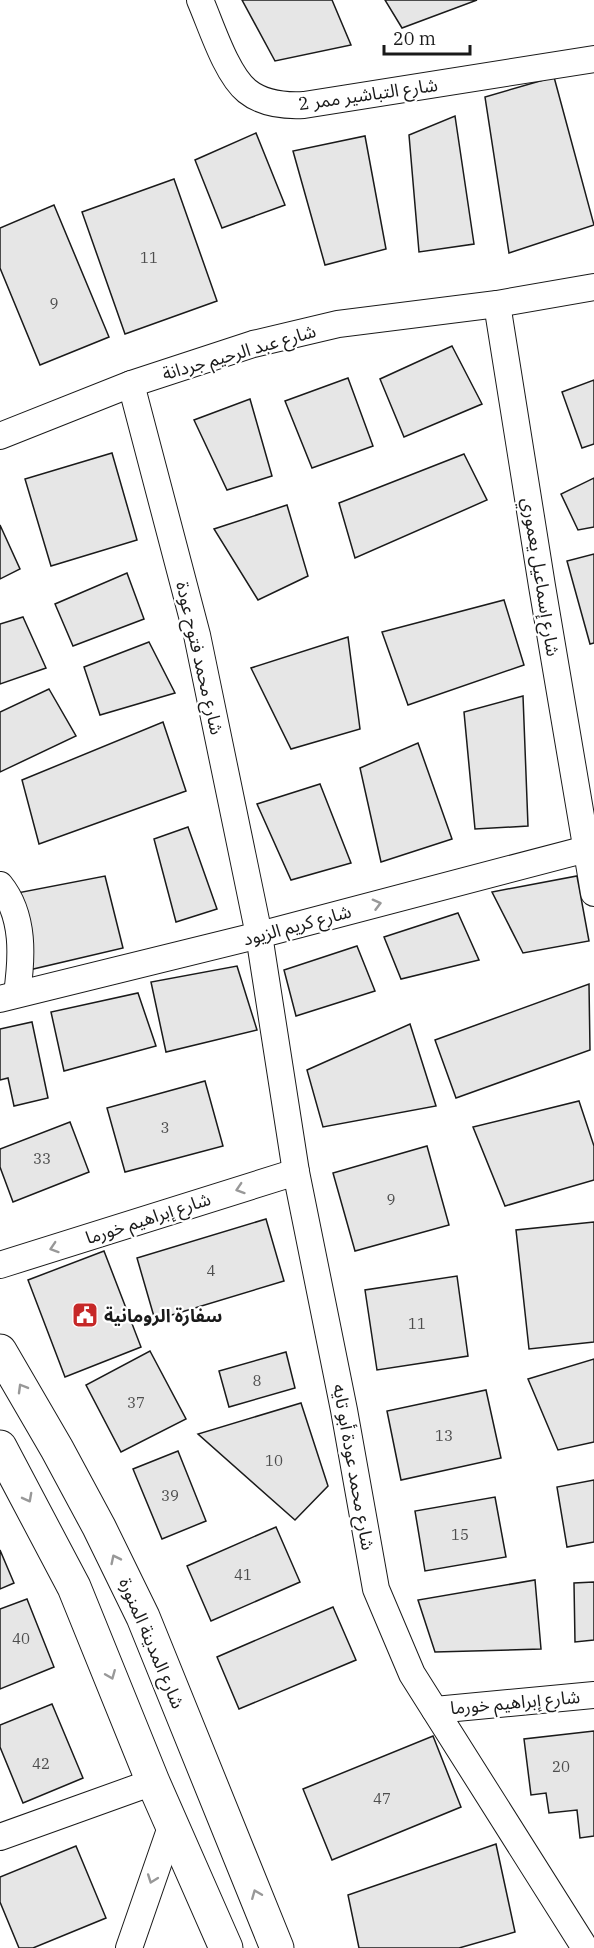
<svg xmlns="http://www.w3.org/2000/svg" width="594" height="1948" viewBox="0 0 594 1948" font-family="'IBM Plex Serif','Noto Sans Arabic',serif">
<style>
.building{fill:#e6e6e6;stroke:#1a1a1a;stroke-width:1.5}
.lines{fill:none;stroke-linecap:round;stroke-linejoin:round}
.minor-casing{stroke:#1a1a1a;stroke-width:28}
.secondary-casing{stroke:#1a1a1a;stroke-width:35}
.minor{stroke:#fff;stroke-width:26}
.secondary{stroke:#fff;stroke-width:33}
.oneway{stroke:#989898}
.labels{text-anchor:middle;dominant-baseline:central;stroke-width:4.5;stroke-linejoin:round;paint-order:stroke}
.number-label{font-size:15px;fill:#4d4d4d}
.street-label{font-size:18px;fill:#1a1a1a;stroke:#fff}
.poi-label{font-size:18px;font-weight:bold;fill:#1a1a1a;stroke:#fff;text-anchor:start}
</style>
<rect width="100%" height="100%" fill="#fff"/>
<!-- building -->
<g class="building">
<path d="M 242,0 L 332,0 L 351,45 L 275,61 Z"/>
<path d="M 385,0 L 477,0 L 402,28 Z"/>
<path d="M 554,77 L 594,225 L 509,253 L 485,97 Z"/>
<path d="M 455,116 L 474,244 L 419,252 L 409,135 Z"/>
<path d="M 256,133 L 285,205 L 222,228 L 195,160 Z"/>
<path d="M 365,136 L 386,249 L 325,265 L 293,151 Z"/>
<path d="M 174,179 L 217,301 L 125,334 L 82,212 Z"/>
<path d="M 54,205 L 109,337 L 40,365 L 0,268 L 0,228 Z"/>
<path d="M 452,346 L 482,404 L 404,437 L 380,379 Z"/>
<path d="M 348,378 L 373,446 L 312,468 L 285,401 Z"/>
<path d="M 594,380 L 594,444 L 582,448 L 562,392 Z"/>
<path d="M 250,399 L 272,476 L 227,490 L 194,420 Z"/>
<path d="M 112,453 L 137,540 L 51,566 L 25,479 Z"/>
<path d="M 464,454 L 487,500 L 355,558 L 339,503 Z"/>
<path d="M 594,478 L 594,527 L 578,530 L 561,494 Z"/>
<path d="M 287,505 L 308,576 L 258,600 L 214,529 Z"/>
<path d="M 0,525 L 20,569 L 0,579 Z"/>
<path d="M 594,554 L 594,643 L 590,644 L 567,561 Z"/>
<path d="M 127,573 L 144,619 L 73,646 L 55,604 Z"/>
<path d="M 504,600 L 524,665 L 408,705 L 382,632 Z"/>
<path d="M 23,617 L 46,668 L 0,684 L 0,624 Z"/>
<path d="M 348,637 L 360,729 L 291,749 L 251,668 Z"/>
<path d="M 149,642 L 175,693 L 100,715 L 84,667 Z"/>
<path d="M 49,689 L 76,736 L 0,772 L 0,712 Z"/>
<path d="M 523,696 L 528,826 L 475,829 L 464,712 Z"/>
<path d="M 163,722 L 186,791 L 39,844 L 22,780 Z"/>
<path d="M 418,743 L 452,839 L 381,862 L 360,768 Z"/>
<path d="M 320,784 L 351,863 L 291,880 L 257,804 Z"/>
<path d="M 188,827 L 217,909 L 176,922 L 154,839 Z"/>
<path d="M 105,876 L 123,948 L 29,970 L 17,893 Z"/>
<path d="M 577,876 L 589,941 L 523,953 L 492,892 Z"/>
<path d="M 458,913 L 479,960 L 401,979 L 384,937 Z"/>
<path d="M 357,946 L 375,991 L 296,1016 L 284,970 Z"/>
<path d="M 237,966 L 257,1030 L 166,1052 L 151,982 Z"/>
<path d="M 589,984 L 590,1050 L 456,1098 L 435,1040 Z"/>
<path d="M 138,993 L 156,1046 L 64,1071 L 51,1012 Z"/>
<path d="M 32,1022 L 48,1098 L 14,1106 L 8,1078 L 0,1080 L 0,1029 Z"/>
<path d="M 410,1024 L 436,1106 L 323,1127 L 307,1070 Z"/>
<path d="M 205,1081 L 223,1146 L 125,1172 L 107,1108 Z"/>
<path d="M 579,1101 L 594,1146 L 594,1180 L 505,1206 L 473,1127 Z"/>
<path d="M 70,1122 L 89,1172 L 13,1202 L 0,1167 L 0,1149 Z"/>
<path d="M 427,1146 L 449,1225 L 355,1251 L 333,1173 Z"/>
<path d="M 266,1219 L 284,1281 L 155,1320 L 137,1258 Z"/>
<path d="M 594,1222 L 594,1342 L 529,1349 L 516,1230 Z"/>
<path d="M 104,1251 L 141,1347 L 65,1377 L 28,1280 Z"/>
<path d="M 457,1276 L 468,1356 L 377,1370 L 365,1290 Z"/>
<path d="M 150,1351 L 186,1419 L 121,1452 L 86,1385 Z"/>
<path d="M 286,1352 L 295,1388 L 229,1407 L 219,1371 Z"/>
<path d="M 594,1359 L 594,1442 L 558,1450 L 528,1379 Z"/>
<path d="M 486,1390 L 501,1458 L 401,1480 L 387,1411 Z"/>
<path d="M 301,1403 L 328,1486 L 295,1520 L 198,1434 Z"/>
<path d="M 178,1451 L 206,1521 L 162,1539 L 133,1469 Z"/>
<path d="M 594,1480 L 594,1542 L 567,1547 L 557,1487 Z"/>
<path d="M 495,1497 L 506,1557 L 425,1571 L 415,1511 Z"/>
<path d="M 276,1527 L 300,1582 L 211,1621 L 187,1566 Z"/>
<path d="M 0,1550 L 14,1583 L 0,1589 Z"/>
<path d="M 535,1580 L 541,1649 L 435,1652 L 418,1600 Z"/>
<path d="M 594,1582 L 594,1640 L 575,1642 L 574,1583 Z"/>
<path d="M 27,1599 L 54,1667 L 0,1689 L 0,1609 Z"/>
<path d="M 333,1607 L 356,1660 L 239,1709 L 217,1657 Z"/>
<path d="M 52,1704 L 83,1778 L 23,1803 L 0,1747 L 0,1725 Z"/>
<path d="M 594,1731 L 594,1836 L 580,1838 L 577,1810 L 549,1813 L 546,1793 L 531,1795 L 524,1739 Z"/>
<path d="M 433,1736 L 461,1807 L 332,1860 L 303,1789 Z"/>
<path d="M 496,1844 L 515,1932 L 459,1948 L 359,1948 L 348,1895 Z"/>
<path d="M 76,1846 L 106,1918 L 33,1948 L 19,1948 L 0,1902 L 0,1877 Z"/>
</g>
<g class="lines">
<!-- minor casing -->
<g class="minor-casing">
<g id="minor">
<path d="M 200,0 C 211,25 226,74 247,91 C 263,104 285,106 304,105 L 594,59"/>
<path d="M 497,304 L 542,586 L 594,893"/>
<path d="M 131,384 L 197,635 L 259,935 L 296,1172 L 344,1410 L 376,1589 L 412,1674 L 585,1948"/>
<path d="M 0,436 L 131,384 L 253,344 L 338,324 L 497,304 L 594,287"/>
<path d="M 0,885 C 25,916 22,958 17,994"/>
<path d="M 0,999 L 259,935 L 594,847"/>
<path d="M 0,1265 L 296,1172"/>
<path d="M 435,1710 L 594,1695"/>
<path d="M 0,1837 L 153,1782"/>
<path d="M 129,1948 L 172,1824"/>
</g>
</g>
<!-- secondary casing -->
<g class="secondary-casing">
<g id="secondary">
<path d="M 0,1351 L 57,1449 L 99,1527 L 143,1617 L 277,1948"/>
<path d="M 0,1447 L 74,1587 L 153,1782 L 226,1948"/>
</g>
</g>
<!-- minor -->
<use href="#minor" class="minor"/>
<!-- secondary -->
<use href="#secondary" class="secondary"/>
</g>
<!-- one-way arrows -->
<defs><path id="oneway-chevron" d="M-2-3.5L2.5 0L-2 3.5" fill="none" stroke-width="1.6" stroke-linecap="round" stroke-linejoin="round" transform="scale(1.5)"/></defs>
<g class="oneway">
<use href="#oneway-chevron" transform="translate(377 904) rotate(-15)"/>
<use href="#oneway-chevron" transform="translate(240 1189) rotate(162)"/>
<use href="#oneway-chevron" transform="translate(54 1248) rotate(162)"/>
<use href="#oneway-chevron" transform="translate(22 1388) rotate(-120)"/>
<use href="#oneway-chevron" transform="translate(28 1498) rotate(62)"/>
<use href="#oneway-chevron" transform="translate(115 1559) rotate(-116)"/>
<use href="#oneway-chevron" transform="translate(111 1675) rotate(68)"/>
<use href="#oneway-chevron" transform="translate(152 1879) rotate(110)"/>
<use href="#oneway-chevron" transform="translate(256 1894) rotate(-112)"/>
</g>
<!-- icons -->
<defs>
<g id="civic-square" transform="scale(1.35)"><rect x="-9" y="-9" width="18" height="18" rx="4" fill="#c62828" stroke="#fff"/><path d="M-.6-6.5H3V-4.5H.6V-3L4-1V1h2V6H-6V1h2V-1L-.6-3ZM-1.2 2.5V6h2.4V2.5Z" fill="#fff"/></g>
</defs>
<g fill-rule="evenodd">
<use href="#civic-square" x="85" y="1315"/>
</g>
<g class="labels">
<!-- number labels -->
<g class="number-label">
<text x="149" y="257">11</text>
<text x="54" y="303">9</text>
<text x="165" y="1127">3</text>
<text x="42" y="1158">33</text>
<text x="391" y="1199">9</text>
<text x="211" y="1270">4</text>
<text x="417" y="1323">11</text>
<text x="257" y="1380">8</text>
<text x="136" y="1402">37</text>
<text x="444" y="1435">13</text>
<text x="274" y="1460">10</text>
<text x="170" y="1495">39</text>
<text x="460" y="1534">15</text>
<text x="243" y="1574">41</text>
<text x="21" y="1638">40</text>
<text x="41" y="1763">42</text>
<text x="561" y="1766">20</text>
<text x="382" y="1798">47</text>
</g>
<!-- street labels -->
<g class="street-label">
<text transform="translate(368 94) rotate(-8)">شارع التباشير ممر 2</text>
<text transform="translate(239 352) rotate(-16)">شارع عبد الرحيم جردانة</text>
<text transform="translate(541 577) rotate(81)">شارع إسماعيل يعموري</text>
<text transform="translate(200 658) rotate(77)">شارع محمد فتوح عودة</text>
<text transform="translate(297 925) rotate(-15)">شارع كريم الزيود</text>
<text transform="translate(148 1218) rotate(-18)">شارع إبراهيم خورما</text>
<text transform="translate(354 1467) rotate(80)">شارع محمد عودة أبو تايه</text>
<text transform="translate(152 1643) rotate(67)">شارع المدينة المنورة</text>
<text transform="translate(515 1702) rotate(-5)">شارع إبراهيم خورما</text>
</g>
<!-- poi labels -->
<g class="poi-label">
<text x="104" y="1315">سفارة الرومانية</text>
</g>
</g>
<!-- scale -->
<path d="M384 45v9h86v-9" fill="none" stroke="#1a1a1a" stroke-width="3"/>
<text x="393" y="45" font-size="18" fill="#1a1a1a" stroke="#ffffff" stroke-width="4.5" paint-order="stroke">20 m</text>
</svg>
